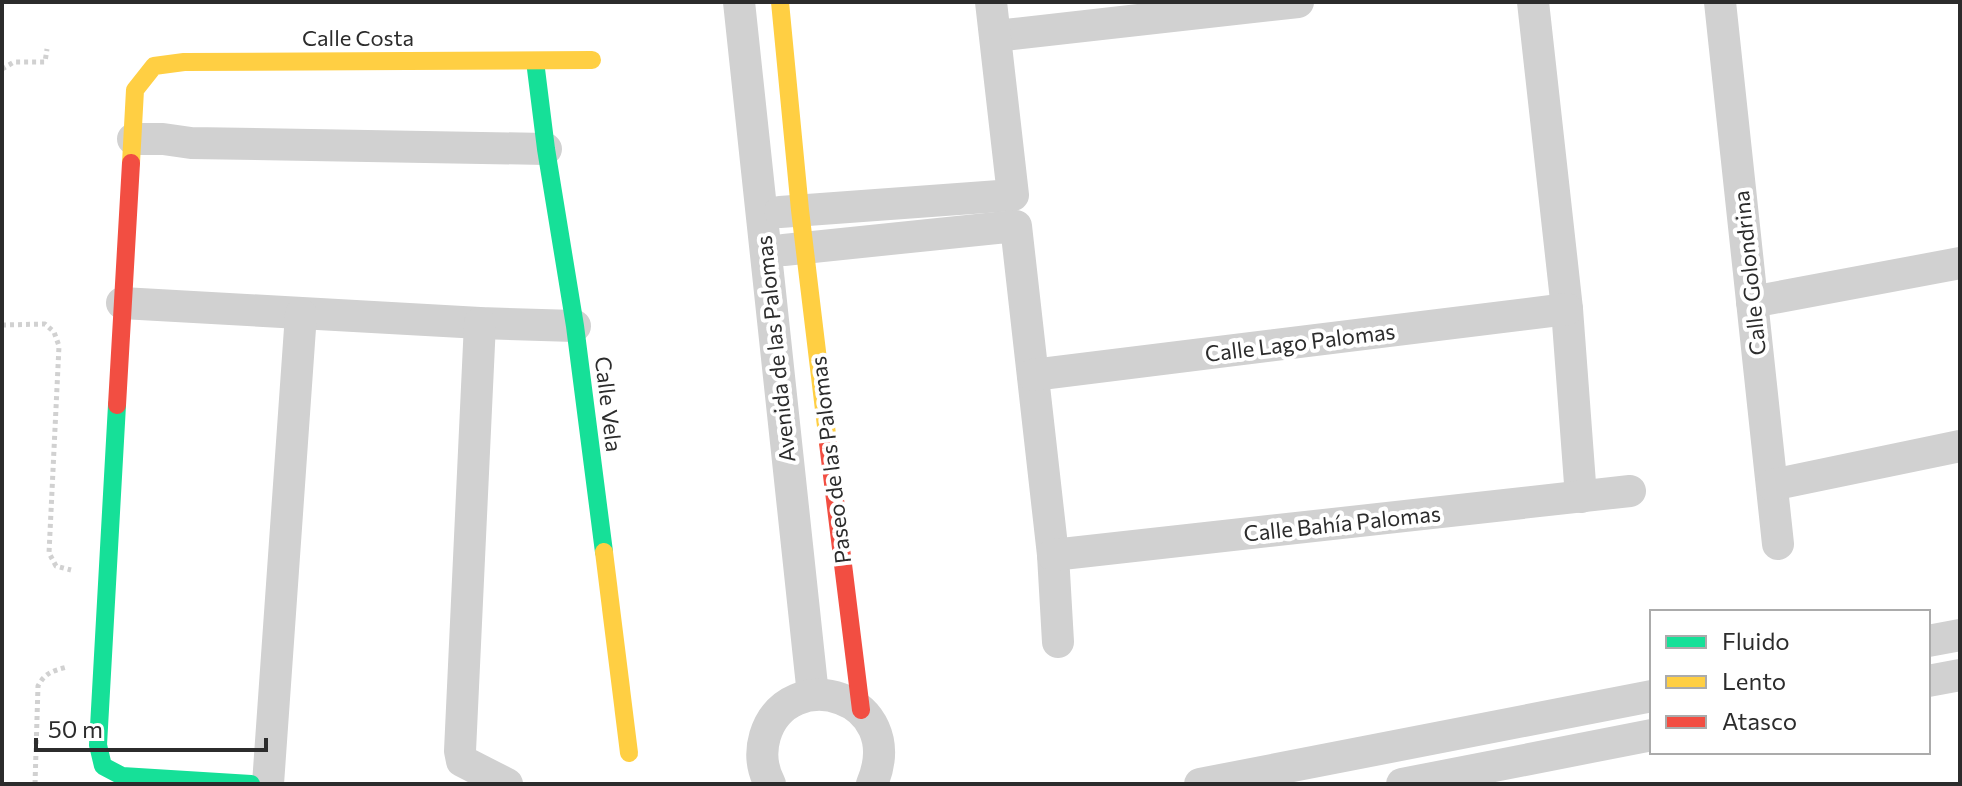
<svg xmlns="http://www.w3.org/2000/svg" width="1962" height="786" viewBox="0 0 1962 786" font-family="Commissioner,sans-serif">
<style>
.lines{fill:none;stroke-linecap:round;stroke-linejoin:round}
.path{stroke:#d1d1d1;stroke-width:5;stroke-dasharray:4 4;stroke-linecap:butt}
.street{stroke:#d1d1d1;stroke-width:32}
.fast{stroke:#16e098;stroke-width:18}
.slow{stroke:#ffcf43;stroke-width:18}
.jam{stroke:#f24e42;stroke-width:18}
.labels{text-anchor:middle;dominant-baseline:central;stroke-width:8;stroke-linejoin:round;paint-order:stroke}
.street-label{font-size:22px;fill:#2c2c2c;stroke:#fff}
</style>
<rect width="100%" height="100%" fill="#fff"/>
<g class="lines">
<!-- path -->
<g class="path">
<path d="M 2,69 L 14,62 L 45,62 L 47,49"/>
<path d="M 2,325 L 45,324 L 54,332 L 59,346 L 49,553 L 56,566 L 71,570"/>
<path d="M 35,784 L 38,686 C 45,673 52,671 67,667"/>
</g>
<!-- street -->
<g class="street">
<path d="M 739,2 L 813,695"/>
<path d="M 1533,2 L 1567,309 L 1581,497"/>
<path d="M 1720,2 L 1778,544"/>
<path d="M 996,36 L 1298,2"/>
<path d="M 133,139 L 163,139 L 191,143 L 546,149"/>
<path d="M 780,212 L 1013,195 L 991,2"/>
<path d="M 784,250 L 1016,226 L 1053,555 L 1058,642"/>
<path d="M 1752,302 L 1960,263"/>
<path d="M 122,303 L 480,323 L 575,326"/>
<path d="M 480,323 L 460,751 L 462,761 L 507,784"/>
<path d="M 1033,375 L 1567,309"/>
<path d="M 1772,485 L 1960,446"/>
<path d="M 1053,555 L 1630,491"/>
<path d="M 1928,641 L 1960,635"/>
<path d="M 1928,681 L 1960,675"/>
<path d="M 268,784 L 301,314"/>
<path d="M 770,784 C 762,769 760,753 765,736 C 788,661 909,696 872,784"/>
<path d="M 1200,784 L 1652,696"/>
<path d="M 1402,784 L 1652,735"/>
</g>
<!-- fast -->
<g class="fast">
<path d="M 535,61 L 546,149 L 575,326 L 604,552"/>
<path d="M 117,405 L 98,745 L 103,766 L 122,776 L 251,784"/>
</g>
<!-- slow -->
<g class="slow">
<path d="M 780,2 L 800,210 L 828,443"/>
<path d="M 131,163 L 135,90 L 154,66 L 184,62 L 592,60"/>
<path d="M 604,552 L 629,753"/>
</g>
<!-- jam -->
<g class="jam">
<path d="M 117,405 L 131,163"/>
<path d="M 828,443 L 861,710"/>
</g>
</g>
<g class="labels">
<!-- street labels -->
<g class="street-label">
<text x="358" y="37">Calle Costa</text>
<text transform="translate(1749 273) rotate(-96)">Calle Golondrina</text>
<text transform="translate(1300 342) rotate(-7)">Calle Lago Palomas</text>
<text transform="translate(775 349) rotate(-96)">Avenida de las Palomas</text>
<text transform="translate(609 404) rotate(83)">Calle Vela</text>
<text transform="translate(830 460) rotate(-97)">Paseo de las Palomas</text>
<text transform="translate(1342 523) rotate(-6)">Calle Bahía Palomas</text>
</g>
</g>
<!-- border -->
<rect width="1962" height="786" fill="none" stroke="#2c2c2c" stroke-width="8"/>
<!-- legend -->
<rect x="1650" y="610" width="280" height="144" fill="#ffffff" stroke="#ababab" stroke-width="2"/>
<rect x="1666" y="636" width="40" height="12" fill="#16e098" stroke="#ababab" stroke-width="2"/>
<text x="1722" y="650" font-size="24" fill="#2c2c2c">Fluido</text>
<rect x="1666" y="676" width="40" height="12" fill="#ffcf43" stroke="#ababab" stroke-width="2"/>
<text x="1722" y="690" font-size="24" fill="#2c2c2c">Lento</text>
<rect x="1666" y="716" width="40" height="12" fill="#f24e42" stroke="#ababab" stroke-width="2"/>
<text x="1722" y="730" font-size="24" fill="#2c2c2c">Atasco</text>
<!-- scale -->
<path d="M36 738v12h230v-12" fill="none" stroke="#2c2c2c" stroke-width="4"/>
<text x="48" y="738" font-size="24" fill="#2c2c2c" stroke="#ffffff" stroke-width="6" paint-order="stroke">50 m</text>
</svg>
